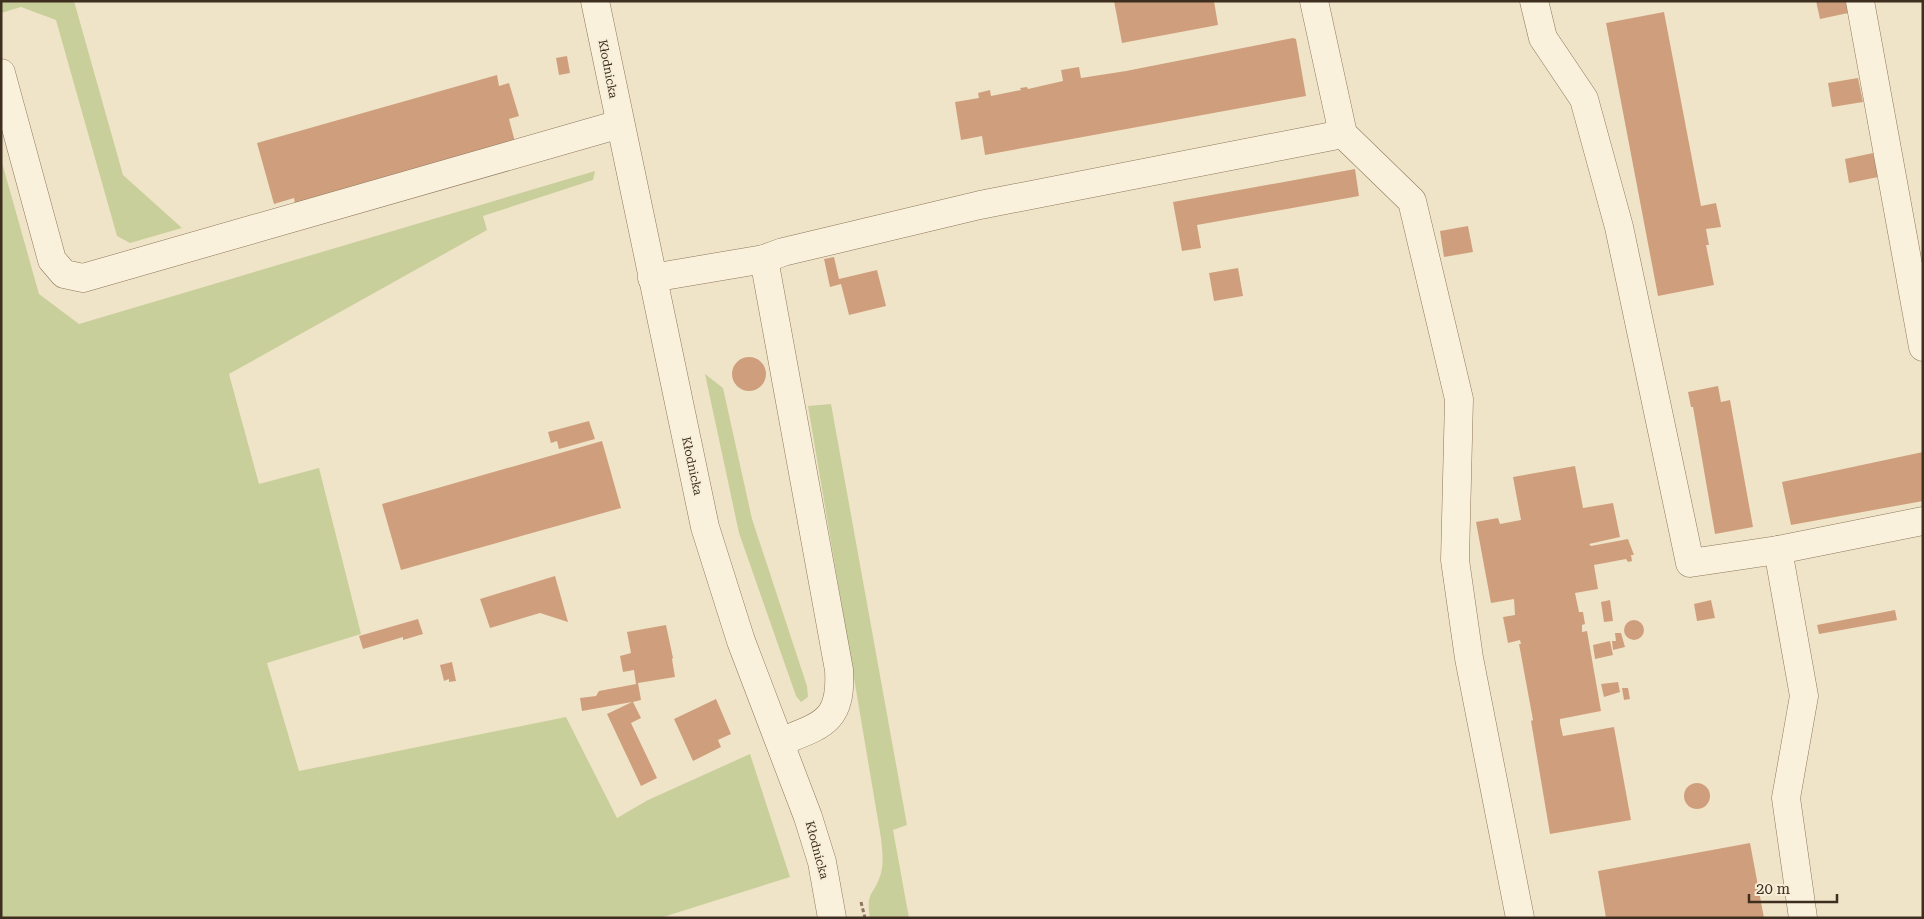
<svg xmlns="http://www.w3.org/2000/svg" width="1924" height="919" viewBox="0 0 1924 919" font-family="'Roboto Serif',serif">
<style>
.green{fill:#c9cf9b}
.building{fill:#cf9f7d}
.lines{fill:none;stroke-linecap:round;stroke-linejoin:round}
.minor-casing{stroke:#8d765c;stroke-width:29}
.path{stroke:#8d765c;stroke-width:3;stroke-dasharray:4 2.5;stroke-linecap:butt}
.minor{stroke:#faf1dc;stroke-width:28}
.labels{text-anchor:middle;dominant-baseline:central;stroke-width:4;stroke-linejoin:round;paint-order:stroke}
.street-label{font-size:12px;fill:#3d2e20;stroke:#f7eed8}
</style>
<rect width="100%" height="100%" fill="#f0e4c8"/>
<!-- green -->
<g class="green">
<path d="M 1,1 L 74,1 L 123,175 L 182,228 L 130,243 L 117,236 L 56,20 L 21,7 L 1,13 Z"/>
<path d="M 1,159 L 39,294 L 79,324 L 595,171 L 593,180 L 483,216 L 487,230 L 229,374 L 259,484 L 319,468 L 361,634 L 267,663 L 299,771 L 566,717 L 617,818 L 648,800 L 750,754 L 790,877 L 660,918 L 1,918 Z"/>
<path d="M 705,374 L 723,388 L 752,519 L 807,686 L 808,697 L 801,702 L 796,696 L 739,533 Z"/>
<path d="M 831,404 L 907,825 L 893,830 L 909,918 L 870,918 C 865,891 875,895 881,873 C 884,862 882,849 881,838 L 808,406 Z"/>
</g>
<!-- building -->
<g class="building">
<path d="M 1114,1 L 1214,1 L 1218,25 L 1122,43 Z"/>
<path d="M 1816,1 L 1846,1 L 1848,13 L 1820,19 Z"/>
<path d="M 1664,12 L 1701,206 L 1716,203 L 1721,227 L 1706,229 L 1709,245 L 1706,245 L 1714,285 L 1658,296 L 1606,23 Z"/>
<path d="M 1293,38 L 1296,39 L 1306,96 L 985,155 L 982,136 L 961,140 L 955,102 L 979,98 L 978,93 L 990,90 L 991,96 L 1021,90 L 1020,88 L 1027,87 L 1028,89 L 1063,81 L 1061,70 L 1079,67 L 1081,78 L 1126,71 Z"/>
<path d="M 567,56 L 570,73 L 559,75 L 556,58 Z"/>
<path d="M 497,75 L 499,86 L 509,83 L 519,116 L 509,119 L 515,142 L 295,204 L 294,198 L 274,204 L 257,143 Z"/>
<path d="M 1858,78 L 1863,102 L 1832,107 L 1828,83 Z"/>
<path d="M 1873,153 L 1878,177 L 1849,183 L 1845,159 Z"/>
<path d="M 1355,169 L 1359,196 L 1197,225 L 1201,248 L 1182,251 L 1173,202 Z"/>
<path d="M 1468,226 L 1473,252 L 1444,257 L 1440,231 Z"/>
<path d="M 834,257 L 839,279 L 877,270 L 886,306 L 849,315 L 841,284 L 830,287 L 824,259 Z"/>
<path d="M 1238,268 L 1243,296 L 1214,301 L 1209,273 Z"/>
<circle cx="749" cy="374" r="17"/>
<path d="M 1718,386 L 1721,402 L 1730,400 L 1753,527 L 1715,534 L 1693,407 L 1691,407 L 1688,392 Z"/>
<path d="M 589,421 L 595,439 L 559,449 L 557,441 L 551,443 L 548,432 Z"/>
<path d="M 602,441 L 621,508 L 401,570 L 382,504 Z"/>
<path d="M 1923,452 L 1923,501 L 1791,525 L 1782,482 Z"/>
<path d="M 1575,466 L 1583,508 L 1613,503 L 1620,537 L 1589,544 L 1591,546 L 1628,539 L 1634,555 L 1631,555 L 1632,561 L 1628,562 L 1626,559 L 1594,565 L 1598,589 L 1575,593 L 1579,612 L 1583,612 L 1585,624 L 1582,625 L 1582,632 L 1587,631 L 1601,711 L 1560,719 L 1560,723 L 1563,736 L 1614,727 L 1631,820 L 1550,834 L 1531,721 L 1533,720 L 1519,644 L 1521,644 L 1520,640 L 1508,643 L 1503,617 L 1515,615 L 1514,599 L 1491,603 L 1476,522 L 1498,518 L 1500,524 L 1521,520 L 1513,477 Z"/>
<path d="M 555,576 L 568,622 L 540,613 L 490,628 L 480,599 Z"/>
<path d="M 1610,600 L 1613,621 L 1604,622 L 1601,602 Z"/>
<path d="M 1711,600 L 1715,618 L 1697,621 L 1694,604 Z"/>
<path d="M 1895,610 L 1897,620 L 1819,634 L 1817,625 Z"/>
<path d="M 418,619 L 423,634 L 403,640 L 403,637 L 363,649 L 359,636 Z"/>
<circle cx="1634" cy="630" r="10"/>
<path d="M 666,625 L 673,658 L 672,659 L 675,677 L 638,683 L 641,700 L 633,702 L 641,718 L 631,723 L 657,778 L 641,786 L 607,714 L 632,702 L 582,711 L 580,698 L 596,696 L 599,691 L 636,684 L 634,670 L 623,672 L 620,656 L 631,653 L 627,632 Z"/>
<path d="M 1615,633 L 1621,633 L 1625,647 L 1613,650 L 1612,641 L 1616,641 Z"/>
<path d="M 1610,641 L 1613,655 L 1595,659 L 1593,645 Z"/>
<path d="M 452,662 L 456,681 L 449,682 L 449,679 L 444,681 L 440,665 Z"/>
<path d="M 1618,682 L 1620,692 L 1604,697 L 1601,684 Z"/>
<path d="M 1622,688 L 1628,688 L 1630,699 L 1624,700 Z"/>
<path d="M 716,699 L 731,734 L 718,740 L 721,747 L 693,761 L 674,719 Z"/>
<circle cx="1697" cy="796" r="13"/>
<path d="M 1750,843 L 1764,918 L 1606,918 L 1598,871 Z"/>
</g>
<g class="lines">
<!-- minor casing -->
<g class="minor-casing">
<g id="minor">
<path d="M 595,1 L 705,527 L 741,641 L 808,817 L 822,862 L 832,918"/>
<path d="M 1534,1 L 1543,38 L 1584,99 L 1619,227 L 1690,563 L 1778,550 L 1923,521"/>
<path d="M 1860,1 L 1923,347"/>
<path d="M 1,73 L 52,260 L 64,274 L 83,278 L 620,124"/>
<path d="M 1343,134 L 1412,201 L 1459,399 L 1455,560 L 1469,658 L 1520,918"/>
<path d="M 764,259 L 783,252 L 980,205 L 1343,134 L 1314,1"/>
<path d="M 652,278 L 764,259 L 839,670 C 842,722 822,725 780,742"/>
<path d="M 1778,550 L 1804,696 L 1786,798 L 1803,918"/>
</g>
</g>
<!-- path -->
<path class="path" d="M 861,902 L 865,918"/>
<!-- minor -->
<use href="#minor" class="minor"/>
</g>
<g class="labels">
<!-- street labels -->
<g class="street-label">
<text transform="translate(608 69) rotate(79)">Kłodnicka</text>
<text transform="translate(692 466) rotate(78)">Kłodnicka</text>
<text transform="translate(817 850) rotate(75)">Kłodnicka</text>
</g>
</g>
<!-- border -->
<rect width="1924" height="919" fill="none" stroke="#3d2e20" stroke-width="5"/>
<!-- scale -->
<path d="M1749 894v8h88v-8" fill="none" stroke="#3d2e20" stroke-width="2.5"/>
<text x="1756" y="894" font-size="15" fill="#3d2e20" stroke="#f7eed8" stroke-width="4" paint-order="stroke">20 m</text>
</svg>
